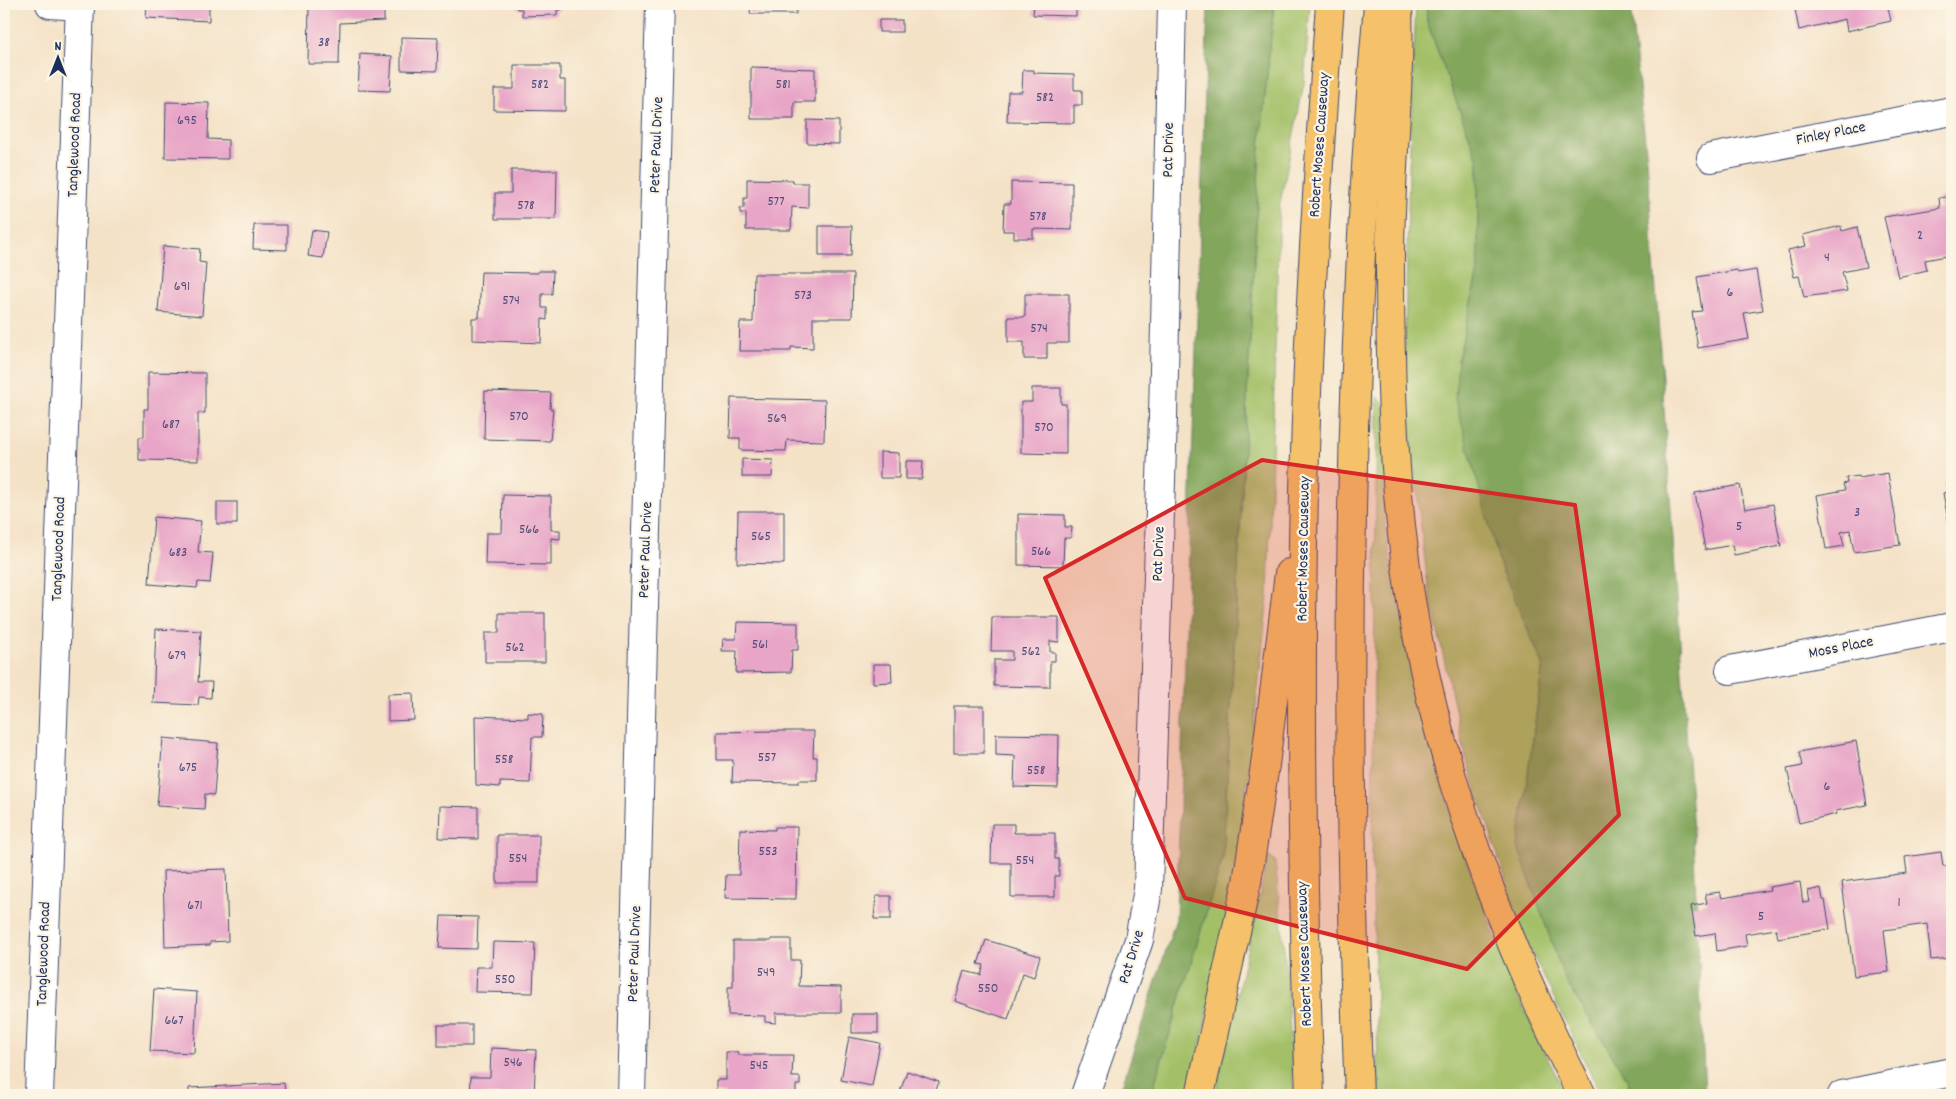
<svg xmlns="http://www.w3.org/2000/svg" width="1956" height="1099" viewBox="0 0 1956 1099" font-family="Dekko,sans-serif">
<style>
.green{fill:#a3c067;stroke:#5f7862}
.forest{fill:#82a65c;stroke:#4e6a5d}
.building{fill:#e8a5c7}
.lines{fill:none;stroke-linecap:round;stroke-linejoin:round}
.minor-casing{stroke:#3c4a6e;stroke-width:30}
.highway-casing{stroke:#3c4a6e;stroke-width:30}
.minor{stroke:#fff;stroke-width:28}
.highway{stroke:#f5c16b;stroke-width:28}
.marked{fill:#d62828;fill-opacity:0.2;stroke:#d62828;stroke-width:4;stroke-linejoin:round}
.labels{text-anchor:middle;dominant-baseline:central;stroke-width:4.5;stroke-linejoin:round;paint-order:stroke}
.number-label{font-size:14px;fill:#4e4c78}
.street-label{font-size:16px;fill:#1b2f5e;stroke:#fcf5e5}
</style>
<rect width="100%" height="100%" fill="#fcf5e5"/>
<filter id="ink" filterUnits="userSpaceOnUse"><feTurbulence type="fractalNoise" baseFrequency=".02" numOctaves="2"/><feDisplacementMap in="SourceGraphic" scale="10" xChannelSelector="R" yChannelSelector="G"/><feConvolveMatrix kernelMatrix="1 2 1 2 8 2 1 2 1" color-interpolation-filters="sRGB"/></filter>
<filter id="wash" filterUnits="userSpaceOnUse"><feTurbulence type="fractalNoise" baseFrequency=".0096" numOctaves="4" result="noise"/><feDisplacementMap in="SourceGraphic" scale="20" xChannelSelector="R" yChannelSelector="G"/><feGaussianBlur stdDeviation="1.12" result="paint"/><feColorMatrix in="noise" values="0 0 0 0 0 0 0 0 0 0 0 0 0 0 0 0 0 1.4 0 .05"/><feComposite in="paint" operator="in"/></filter>
<g filter="url(#wash)">
<rect width="100%" height="100%" fill="#f4e2c7"/>
<!-- green -->
<g class="green">
<path d="M 1274,4 L 1310,4 L 1304,83 L 1279,208 L 1268,596 L 1249,770 L 1234,884 L 1190,1095 L 1151,1095 L 1223,857 L 1260,147 Z"/>
<path d="M 1416,4 L 1426,4 L 1427,22 L 1478,160 L 1478,271 L 1458,360 L 1500,565 L 1543,664 L 1518,847 L 1627,1079 L 1631,1095 L 1601,1095 L 1525,938 L 1466,758 L 1428,587 L 1404,380 L 1409,169 Z"/>
<path d="M 1377,396 L 1385,404 L 1385,528 L 1409,654 L 1455,829 L 1518,997 L 1566,1095 L 1379,1095 L 1372,860 Z"/>
<path d="M 1268,856 L 1275,861 L 1286,969 L 1294,1095 L 1215,1095 Z"/>
</g>
<!-- forest -->
<g class="forest">
<path d="M 1208,4 L 1274,4 L 1260,147 L 1223,857 L 1151,1095 L 1119,1095 L 1176,919 Z"/>
<path d="M 1426,4 L 1630,4 L 1647,159 L 1693,832 L 1705,1095 L 1631,1095 L 1627,1079 L 1565,980 L 1518,847 L 1543,664 L 1500,565 L 1455,399 L 1458,360 L 1478,271 L 1478,160 L 1427,22 Z"/>
</g>
<g id="blocks">
<!-- building -->
<g class="building">
<path d="M 147,4 L 209,4 L 209,21 L 146,18 Z"/>
<path d="M 309,4 L 384,4 L 384,21 L 340,23 L 339,64 L 308,64 Z"/>
<path d="M 517,4 L 561,4 L 561,10 L 557,10 L 557,15 L 522,16 L 522,9 L 517,9 Z"/>
<path d="M 751,4 L 796,4 L 796,14 L 750,14 Z"/>
<path d="M 1034,4 L 1076,4 L 1076,16 L 1033,15 Z"/>
<path d="M 1794,4 L 1887,4 L 1891,21 L 1847,31 L 1845,19 L 1799,30 Z"/>
<rect x="879" y="20" width="23" height="12"/>
<path d="M 401,37 L 438,38 L 437,71 L 401,70 Z"/>
<path d="M 360,54 L 392,56 L 390,91 L 358,90 Z"/>
<path d="M 514,65 L 560,65 L 560,80 L 565,80 L 565,111 L 494,110 L 494,89 L 514,89 Z"/>
<path d="M 751,67 L 815,69 L 815,102 L 794,102 L 794,119 L 751,119 Z"/>
<path d="M 1023,70 L 1034,70 L 1034,73 L 1074,74 L 1074,90 L 1082,90 L 1082,105 L 1074,105 L 1074,123 L 1007,122 L 1008,92 L 1022,92 Z"/>
<path d="M 166,102 L 209,103 L 208,139 L 228,140 L 228,159 L 165,158 Z"/>
<path d="M 4,114 L 7,114 L 6,159 L 4,159 Z"/>
<path d="M 807,120 L 839,121 L 839,144 L 807,143 Z"/>
<path d="M 511,170 L 557,170 L 556,219 L 495,219 L 495,193 L 511,193 Z"/>
<path d="M 747,179 L 793,180 L 793,183 L 808,183 L 808,208 L 792,207 L 791,230 L 746,230 L 746,213 L 740,213 L 740,208 L 744,208 L 744,198 L 747,198 Z"/>
<path d="M 1011,182 L 1072,183 L 1072,230 L 1033,229 L 1033,238 L 1014,238 L 1014,231 L 1003,231 L 1004,204 L 1011,204 Z"/>
<path d="M 1952,196 L 1952,255 L 1925,260 L 1927,270 L 1898,277 L 1884,217 L 1940,208 L 1939,198 Z"/>
<path d="M 254,225 L 287,225 L 287,250 L 253,249 Z"/>
<path d="M 819,226 L 852,226 L 851,256 L 819,256 Z"/>
<path d="M 1841,226 L 1842,231 L 1857,227 L 1866,267 L 1842,272 L 1847,291 L 1804,297 L 1799,276 L 1794,277 L 1788,250 L 1806,246 L 1803,235 Z"/>
<path d="M 312,230 L 327,232 L 323,258 L 308,256 Z"/>
<path d="M 163,246 L 200,249 L 199,262 L 206,263 L 202,316 L 158,312 Z"/>
<path d="M 1737,270 L 1738,273 L 1756,270 L 1763,310 L 1744,313 L 1749,339 L 1698,348 L 1692,312 L 1702,311 L 1697,277 Z"/>
<path d="M 538,271 L 553,271 L 552,294 L 542,294 L 542,308 L 547,308 L 547,320 L 542,319 L 541,343 L 472,340 L 472,318 L 479,318 L 481,272 L 538,273 Z"/>
<path d="M 754,274 L 853,274 L 852,318 L 813,318 L 813,348 L 791,347 L 791,351 L 739,351 L 740,322 L 753,322 Z"/>
<path d="M 1025,294 L 1069,294 L 1069,343 L 1047,343 L 1047,359 L 1024,359 L 1024,342 L 1008,342 L 1008,317 L 1025,317 Z"/>
<path d="M 148,372 L 205,373 L 205,413 L 198,413 L 198,461 L 139,460 L 139,437 L 144,437 L 144,409 L 148,409 Z"/>
<path d="M 1032,388 L 1061,388 L 1061,404 L 1066,404 L 1066,454 L 1021,453 L 1021,402 L 1032,402 Z"/>
<path d="M 485,391 L 551,393 L 550,409 L 553,409 L 550,441 L 484,439 Z"/>
<path d="M 731,398 L 825,400 L 824,441 L 787,440 L 786,451 L 740,450 L 740,438 L 730,438 Z"/>
<path d="M 880,452 L 899,453 L 899,478 L 880,478 Z"/>
<path d="M 742,459 L 773,460 L 772,477 L 742,477 Z"/>
<path d="M 906,461 L 923,461 L 922,479 L 906,479 Z"/>
<path d="M 1888,473 L 1900,545 L 1854,552 L 1850,530 L 1841,532 L 1844,546 L 1826,549 L 1817,495 L 1845,490 L 1843,484 L 1847,483 L 1846,478 L 1858,476 L 1859,478 Z"/>
<path d="M 1952,482 L 1952,524 L 1949,525 L 1943,493 L 1948,492 L 1947,483 Z"/>
<path d="M 1740,485 L 1745,509 L 1773,504 L 1781,546 L 1734,555 L 1732,545 L 1705,550 L 1695,493 Z"/>
<path d="M 503,495 L 551,496 L 551,530 L 560,530 L 560,539 L 551,538 L 551,565 L 485,564 L 486,533 L 502,533 Z"/>
<rect x="217" y="502" width="20" height="22"/>
<path d="M 738,511 L 784,511 L 784,564 L 737,563 Z"/>
<path d="M 1018,514 L 1065,515 L 1065,527 L 1072,527 L 1071,538 L 1064,538 L 1063,566 L 1018,565 Z"/>
<path d="M 154,517 L 201,521 L 198,552 L 213,553 L 210,583 L 198,582 L 197,588 L 149,584 Z"/>
<path d="M 499,613 L 545,613 L 545,662 L 485,662 L 485,633 L 499,633 Z"/>
<path d="M 992,617 L 1059,617 L 1059,642 L 1050,641 L 1050,652 L 1055,652 L 1055,661 L 1050,661 L 1050,687 L 994,686 L 994,660 L 1012,660 L 1012,651 L 991,651 Z"/>
<path d="M 737,622 L 798,623 L 798,650 L 792,650 L 791,672 L 736,673 L 737,651 L 722,651 L 723,639 L 736,639 Z"/>
<path d="M 156,629 L 201,631 L 198,682 L 212,682 L 211,698 L 199,697 L 198,705 L 153,703 Z"/>
<path d="M 873,664 L 891,664 L 892,682 L 873,683 Z"/>
<path d="M 413,693 L 414,720 L 388,721 L 388,694 Z"/>
<rect x="954" y="706" width="30" height="47"/>
<path d="M 528,713 L 543,714 L 542,737 L 532,737 L 530,783 L 500,782 L 500,787 L 476,785 L 475,716 L 528,718 Z"/>
<path d="M 777,731 L 814,731 L 813,757 L 817,757 L 817,780 L 799,780 L 799,783 L 732,782 L 733,760 L 717,760 L 717,732 Z"/>
<path d="M 996,734 L 1059,735 L 1058,788 L 1014,787 L 1015,756 L 996,755 Z"/>
<path d="M 163,738 L 218,743 L 214,795 L 205,794 L 204,809 L 157,806 Z"/>
<path d="M 1856,741 L 1867,805 L 1836,811 L 1836,814 L 1799,823 L 1787,769 L 1802,766 L 1799,752 Z"/>
<path d="M 440,806 L 478,807 L 478,839 L 439,838 Z"/>
<path d="M 992,824 L 1014,824 L 1014,833 L 1055,833 L 1055,859 L 1059,859 L 1059,876 L 1055,876 L 1055,897 L 1011,897 L 1011,863 L 991,863 Z"/>
<path d="M 775,827 L 797,827 L 796,899 L 725,898 L 726,875 L 739,875 L 740,829 L 775,830 Z"/>
<rect x="497" y="835" width="42" height="48"/>
<path d="M 1941,852 L 1943,866 L 1951,865 L 1952,875 L 1952,958 L 1931,960 L 1927,924 L 1884,930 L 1889,972 L 1854,976 L 1842,882 L 1907,873 L 1905,857 Z"/>
<path d="M 226,869 L 228,941 L 210,942 L 210,945 L 165,947 L 163,871 Z"/>
<path d="M 1800,882 L 1803,903 L 1810,902 L 1808,891 L 1821,888 L 1823,900 L 1825,900 L 1830,929 L 1778,938 L 1776,929 L 1745,934 L 1747,946 L 1717,951 L 1715,933 L 1696,936 L 1691,906 L 1707,903 L 1705,894 L 1720,892 L 1722,898 L 1770,890 L 1769,887 Z"/>
<path d="M 876,896 L 891,896 L 891,919 L 874,919 Z"/>
<path d="M 441,916 L 478,917 L 477,949 L 439,948 Z"/>
<path d="M 771,939 L 791,939 L 791,960 L 800,960 L 799,986 L 841,987 L 841,1013 L 776,1013 L 776,1023 L 765,1022 L 765,1016 L 728,1015 L 728,987 L 733,987 L 733,941 L 771,941 Z"/>
<path d="M 986,940 L 1040,956 L 1034,977 L 1023,973 L 1008,1019 L 955,1001 L 964,971 L 981,975 L 984,965 L 978,964 Z"/>
<path d="M 493,942 L 535,943 L 533,993 L 475,992 L 476,967 L 492,967 Z"/>
<path d="M 154,989 L 197,992 L 194,1053 L 150,1051 Z"/>
<rect x="852" y="1014" width="26" height="19"/>
<rect x="438" y="1025" width="34" height="21"/>
<path d="M 849,1037 L 880,1043 L 872,1086 L 841,1080 Z"/>
<path d="M 491,1048 L 536,1050 L 534,1095 L 470,1095 L 471,1077 L 490,1077 Z"/>
<path d="M 726,1052 L 738,1052 L 738,1055 L 793,1055 L 792,1077 L 800,1077 L 800,1085 L 796,1085 L 796,1095 L 725,1095 L 725,1093 L 716,1093 L 716,1080 L 726,1080 Z"/>
<path d="M 907,1071 L 939,1082 L 934,1095 L 899,1095 Z"/>
<path d="M 284,1083 L 285,1095 L 189,1095 L 189,1088 Z"/>
</g>
</g>
</g>
<g filter="url(#ink)">
<use href="#blocks" fill-opacity="0" stroke="#3c4a6e" stroke-width="1"/>
<g class="lines">
<!-- minor casing -->
<g class="minor-casing">
<g id="minor">
<path d="M 50,4 L 80,6"/>
<path d="M 1711,158 L 1952,111"/>
<path d="M 1730,670 L 1952,627"/>
<path d="M 39,1095 L 80,4"/>
<path d="M 631,1095 L 660,4"/>
<path d="M 1085,1095 L 1139,940 L 1148,889 L 1163,417 L 1172,4"/>
<path d="M 1842,1095 L 1952,1072"/>
</g>
</g>
<!-- highway casing -->
<g class="highway-casing">
<g id="highway">
<path d="M 1398,4 C 1401,92 1389,180 1390,269 C 1390,357 1392,446 1402,534 C 1423,730 1493,921 1582,1095"/>
<path d="M 1200,1095 L 1247,882 L 1265,765 L 1289,573"/>
<path d="M 1310,1095 C 1302,881 1299,667 1305,453 C 1309,303 1319,153 1330,4"/>
<path d="M 1359,1095 C 1344,732 1347,366 1378,4"/>
</g>
</g>
<!-- minor -->
<use href="#minor" class="minor"/>
<!-- highway -->
<use href="#highway" class="highway"/>
</g>
</g>
<!-- marked area -->
<path class="marked" d="M 1262,460 L 1575,505 L 1619,815 L 1467,969 L 1185,898 L 1045,578 Z"/>
<g class="labels">
<!-- number labels -->
<g class="number-label">
<text x="324" y="43">38</text>
<text x="540" y="85">582</text>
<text x="783" y="85">581</text>
<text x="1045" y="98">582</text>
<text x="187" y="121">695</text>
<text x="776" y="202">577</text>
<text x="526" y="206">578</text>
<text x="1038" y="217">578</text>
<text x="1920" y="236">2</text>
<text x="1827" y="258">4</text>
<text x="182" y="287">691</text>
<text x="1730" y="293">6</text>
<text x="803" y="296">573</text>
<text x="511" y="301">574</text>
<text x="1039" y="329">574</text>
<text x="519" y="417">570</text>
<text x="777" y="419">569</text>
<text x="171" y="425">687</text>
<text x="1044" y="428">570</text>
<text x="1857" y="513">3</text>
<text x="1739" y="527">5</text>
<text x="529" y="530">566</text>
<text x="761" y="537">565</text>
<text x="1041" y="552">566</text>
<text x="178" y="553">683</text>
<text x="760" y="645">561</text>
<text x="515" y="648">562</text>
<text x="1031" y="652">562</text>
<text x="177" y="656">679</text>
<text x="767" y="758">557</text>
<text x="504" y="760">558</text>
<text x="188" y="768">675</text>
<text x="1036" y="771">558</text>
<text x="1827" y="787">6</text>
<text x="768" y="852">553</text>
<text x="518" y="859">554</text>
<text x="1025" y="861">554</text>
<text x="1899" y="903">1</text>
<text x="195" y="906">671</text>
<text x="1761" y="917">5</text>
<text x="766" y="973">549</text>
<text x="505" y="980">550</text>
<text x="988" y="989">550</text>
<text x="174" y="1021">667</text>
<text x="513" y="1063">546</text>
<text x="759" y="1066">545</text>
</g>
<!-- street labels -->
<g class="street-label">
<text transform="translate(1831 134) rotate(-11)">Finley Place</text>
<text transform="translate(75 145) rotate(-88)">Tanglewood Road</text>
<text transform="translate(657 145) rotate(-88)">Peter Paul Drive</text>
<text transform="translate(1320 145) rotate(-86)">Robert Moses Causeway</text>
<text transform="translate(1169 150) rotate(-89)">Pat Drive</text>
<text transform="translate(59 549) rotate(-88)">Tanglewood Road</text>
<text transform="translate(1304 549) rotate(-89)">Robert Moses Causeway</text>
<text transform="translate(646 550) rotate(-88)">Peter Paul Drive</text>
<text transform="translate(1159 554) rotate(-88)">Pat Drive</text>
<text transform="translate(1841 648) rotate(-11)">Moss Place</text>
<text transform="translate(44 954) rotate(-88)">Tanglewood Road</text>
<text transform="translate(635 954) rotate(-88)">Peter Paul Drive</text>
<text transform="translate(1305 954) rotate(-92)">Robert Moses Causeway</text>
<text transform="translate(1132 957) rotate(-73)">Pat Drive</text>
</g>
</g>
<!-- margin -->
<rect width="1956" height="1099" fill="none" stroke="#fcf5e5" stroke-width="20"/>
<!-- north arrow -->
<g transform="translate(58 58)" stroke="#fcf5e5" stroke-width="4" paint-order="stroke">
<path d="M0-4L9 19L0 12L-9 19Z" fill="#1b2f5e"/>
<text y="-8" font-size="14" font-weight="bold" text-anchor="middle" fill="#1b2f5e">N</text>
</g>
</svg>
